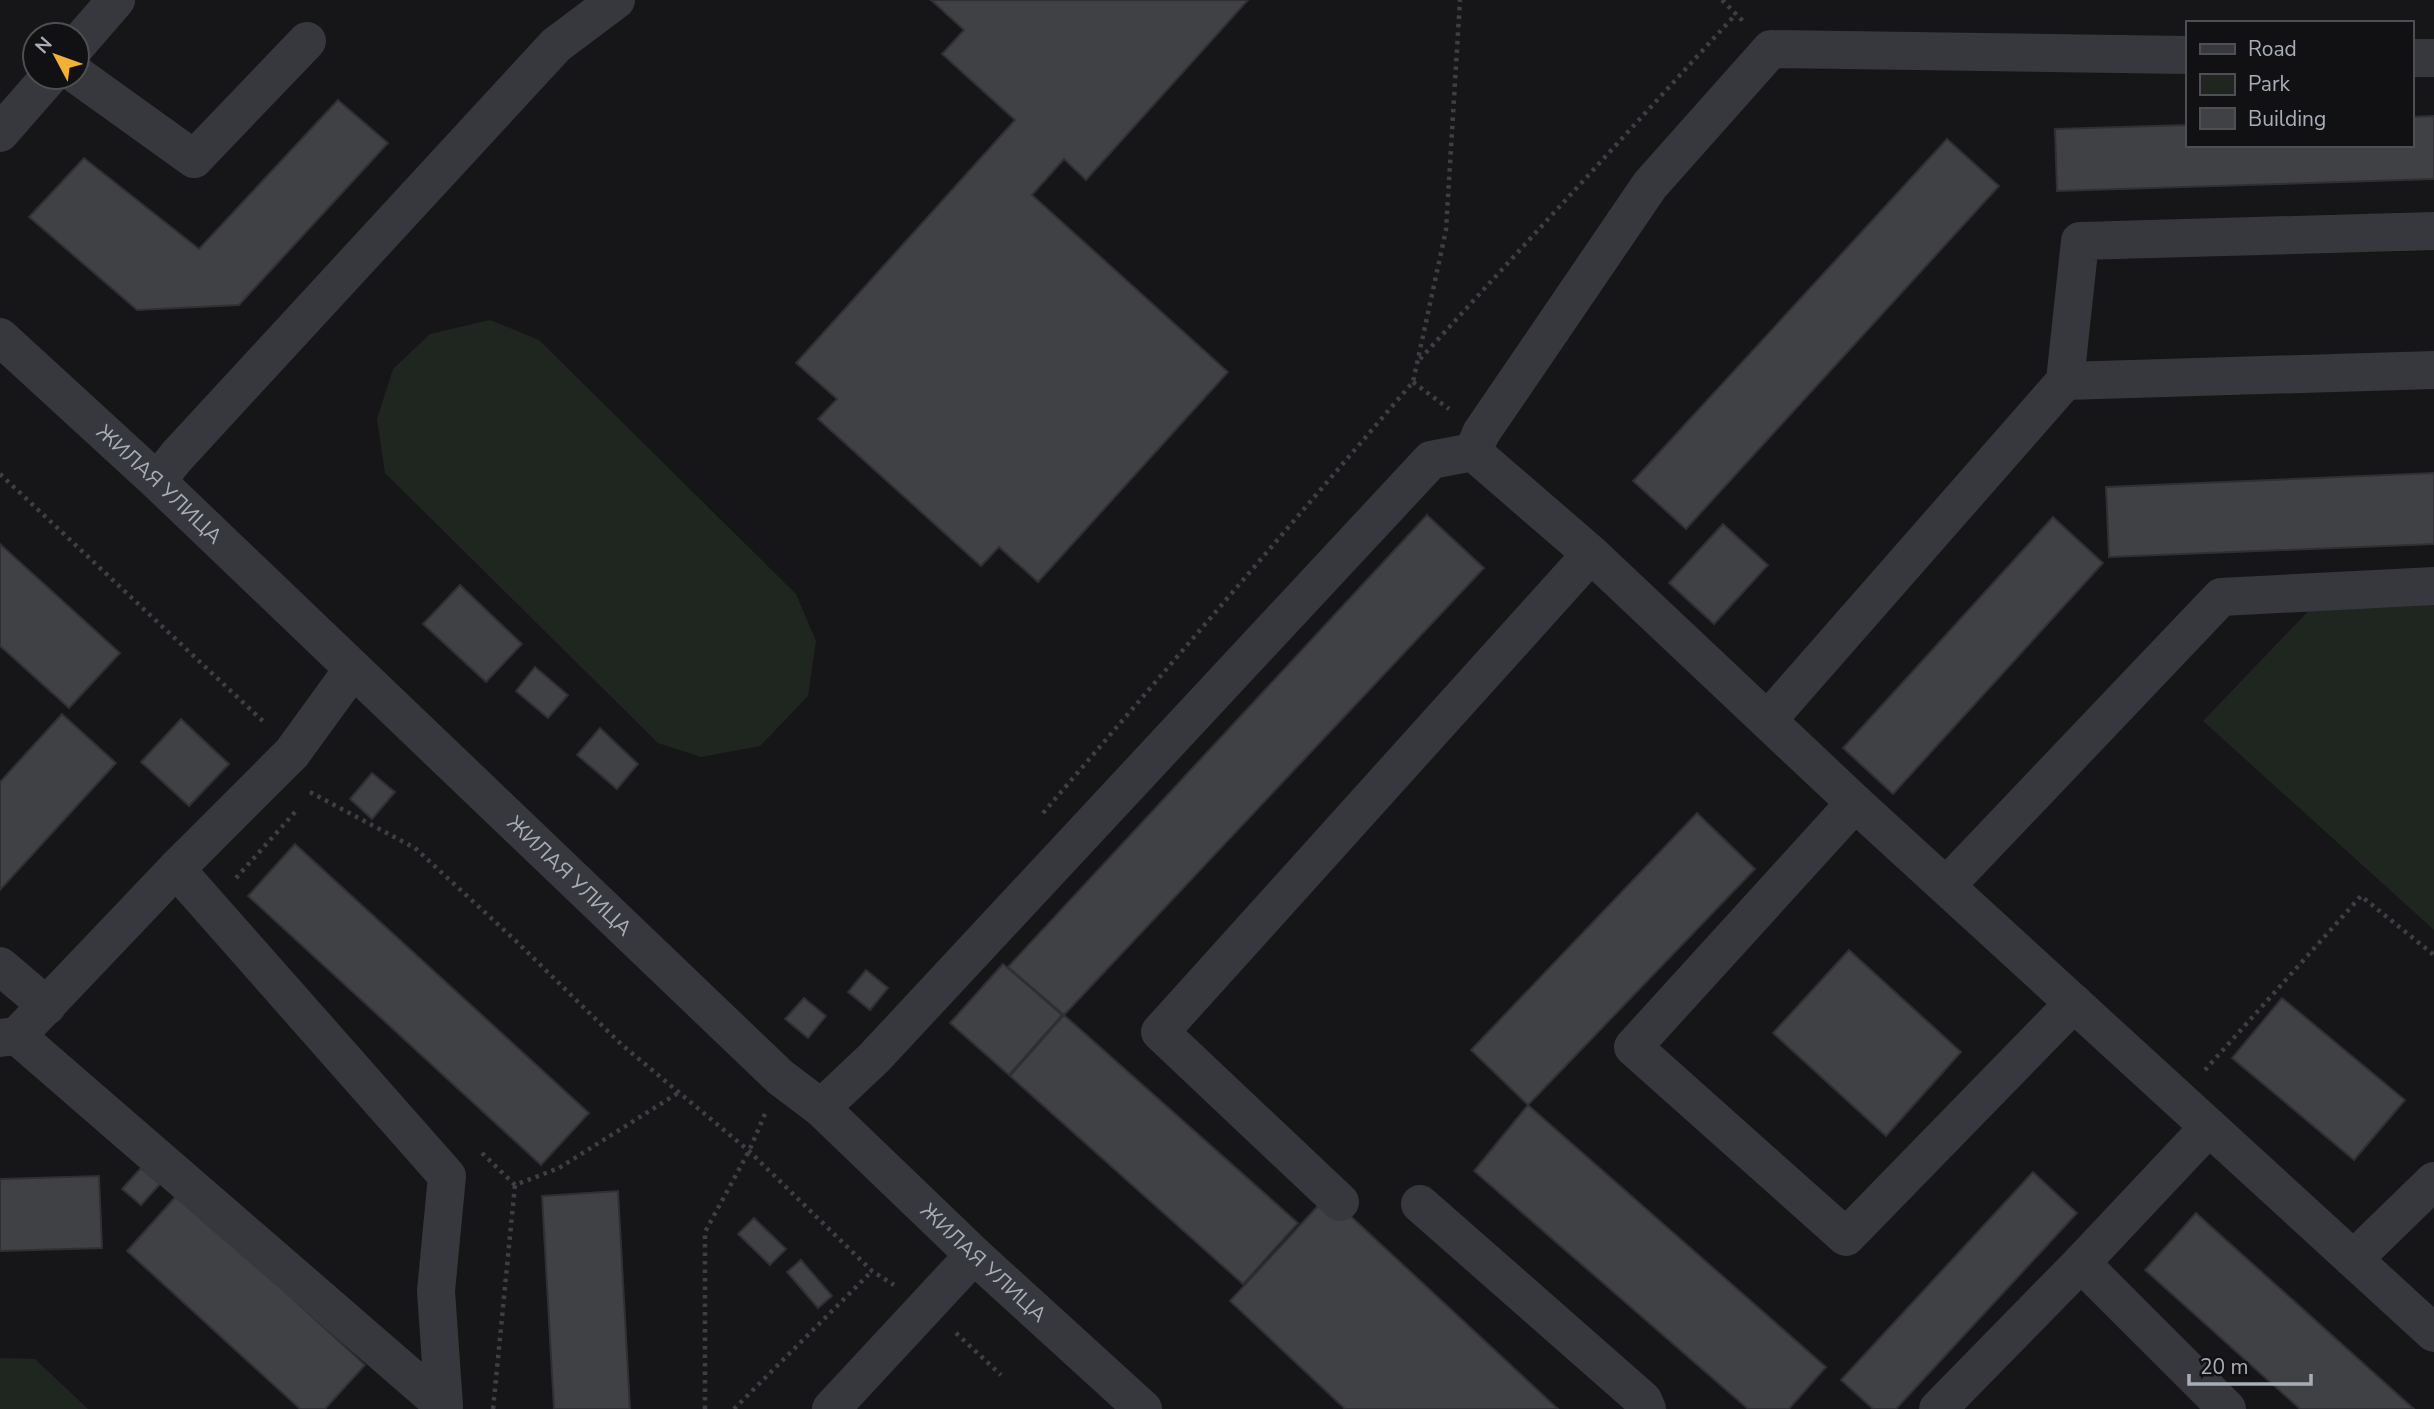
<svg xmlns="http://www.w3.org/2000/svg" width="2434" height="1409" viewBox="0 0 2434 1409" font-family="'Nunito Sans',sans-serif">
<style>
.green{fill:#1e261f}
.building{fill:#404145;stroke:#303034;stroke-width:2}
.lines{fill:none;stroke-linecap:round;stroke-linejoin:round}
.path{stroke:#3d3f44;stroke-width:4.5;stroke-dasharray:3.5 5;stroke-linecap:butt}
.minor{stroke:#37383d;stroke-width:38}
.labels{text-anchor:middle;dominant-baseline:central;stroke-width:6;stroke-linejoin:round;paint-order:stroke}
.street-label{font-size:21px;fill:#a8adb8;stroke:#111113}
</style>
<rect width="100%" height="100%" fill="#161618"/>
<!-- green -->
<g class="green">
<path d="M 490,320 L 539,340 L 796,594 L 816,641 L 808,696 L 760,746 L 701,757 L 658,743 L 385,473 L 377,419 L 393,369 L 430,334 Z"/>
<path d="M 2434,597 L 2434,930 L 2203,721 L 2319,600 Z"/>
<path d="M 0,1358 L 35,1359 L 88,1409 L 0,1409 Z"/>
</g>
<!-- building -->
<g class="building">
<path d="M 931,0 L 1248,0 L 1086,180 L 1064,159 L 1032,195 L 1228,372 L 1038,582 L 999,547 L 981,566 L 818,419 L 837,399 L 796,363 L 1015,120 L 942,54 L 964,30 Z"/>
<path d="M 338,100 L 388,143 L 239,305 L 137,310 L 29,217 L 84,158 L 199,249 Z"/>
<path d="M 2434,116 L 2434,179 L 2057,191 L 2055,129 L 2187,125 L 2187,145 L 2411,145 L 2411,117 Z"/>
<path d="M 1947,139 L 1999,186 L 1686,529 L 1633,481 Z"/>
<path d="M 2434,473 L 2434,544 L 2109,557 L 2106,487 Z"/>
<path d="M 1427,515 L 1484,568 L 1064,1015 L 1008,967 Z"/>
<path d="M 2053,517 L 2103,563 L 1893,794 L 1843,748 Z"/>
<path d="M 1723,524 L 1768,565 L 1714,624 L 1669,583 Z"/>
<path d="M 0,544 L 120,653 L 69,708 L 0,646 Z"/>
<path d="M 460,585 L 522,644 L 486,682 L 423,624 Z"/>
<path d="M 535,667 L 568,695 L 548,718 L 516,691 Z"/>
<path d="M 62,714 L 116,763 L 0,890 L 0,782 Z"/>
<path d="M 181,719 L 229,764 L 189,806 L 141,762 Z"/>
<path d="M 600,728 L 638,764 L 617,789 L 577,755 Z"/>
<path d="M 372,773 L 395,792 L 372,819 L 350,799 Z"/>
<path d="M 1697,813 L 1755,869 L 1528,1105 L 1471,1050 Z"/>
<path d="M 295,844 L 589,1113 L 541,1165 L 248,896 Z"/>
<path d="M 1849,950 L 1961,1052 L 1886,1136 L 1773,1033 Z"/>
<path d="M 1003,964 L 1062,1015 L 1009,1075 L 950,1023 Z"/>
<path d="M 866,970 L 888,988 L 870,1010 L 848,992 Z"/>
<path d="M 804,998 L 826,1016 L 808,1038 L 785,1019 Z"/>
<path d="M 2282,998 L 2405,1100 L 2354,1160 L 2232,1058 Z"/>
<path d="M 1064,1015 L 1298,1223 L 1243,1284 L 1010,1076 Z"/>
<path d="M 1528,1105 L 1826,1367 L 1789,1409 L 1748,1409 L 1474,1171 Z"/>
<path d="M 141,1168 L 160,1184 L 141,1205 L 122,1189 Z"/>
<path d="M 2033,1172 L 2077,1213 L 1896,1409 L 1873,1409 L 1841,1380 Z"/>
<path d="M 99,1176 L 102,1248 L 0,1251 L 0,1179 Z"/>
<path d="M 618,1191 L 630,1409 L 554,1409 L 542,1196 Z"/>
<path d="M 178,1194 L 365,1365 L 325,1409 L 300,1409 L 127,1251 Z"/>
<path d="M 1328,1195 L 1558,1409 L 1345,1409 L 1230,1301 Z"/>
<path d="M 2196,1213 L 2414,1409 L 2300,1409 L 2145,1270 Z"/>
<path d="M 754,1218 L 786,1249 L 770,1265 L 738,1234 Z"/>
<path d="M 801,1260 L 832,1296 L 818,1308 L 787,1272 Z"/>
</g>
<g class="lines">
<!-- path -->
<g class="path">
<path d="M 1722,0 L 1744,22"/>
<path d="M 1420,359 L 1736,14"/>
<path d="M 1413,382 L 1449,409"/>
<path d="M 0,474 L 266,724"/>
<path d="M 310,792 L 415,848 L 516,941 L 621,1044 L 749,1151 L 872,1271 L 894,1285"/>
<path d="M 1043,813 L 1413,382 L 1446,230 L 1460,0"/>
<path d="M 236,878 L 296,811"/>
<path d="M 2205,1070 L 2361,896 L 2434,955"/>
<path d="M 482,1153 L 515,1185 L 559,1168 L 678,1093"/>
<path d="M 956,1333 L 1001,1375"/>
<path d="M 493,1409 L 515,1185"/>
<path d="M 705,1409 L 705,1232 L 749,1151 L 765,1114"/>
<path d="M 734,1409 L 872,1271"/>
</g>
<!-- minor -->
<g class="minor">
<path d="M 77,45 L 116,0"/>
<path d="M 2411,58 L 2434,58"/>
<path d="M 77,75 L 194,159 L 307,41"/>
<path d="M 0,133 L 49,77"/>
<path id="s1" d="M 0,337 L 157,481 L 780,1077 L 821,1108 L 974,1255 L 1143,1409"/>
<path d="M 2065,381 L 2434,370"/>
<path d="M 1473,452 L 1481,433 L 1650,185 L 1771,49 L 2187,55"/>
<path d="M 157,481 L 177,456 L 556,45 L 616,0"/>
<path d="M 1767,719 L 1780,706 L 2065,381 L 2080,241 L 2434,231"/>
<path d="M 1855,803 L 1633,1047 L 1846,1237 L 2074,1003"/>
<path d="M 1946,886 L 2221,597 L 2434,586"/>
<path d="M 0,966 L 47,1006"/>
<path d="M 17,1036 L 444,1406 L 436,1291 L 447,1176 L 176,869"/>
<path d="M 0,1038 L 17,1036 L 176,869 L 292,753 L 353,669"/>
<path d="M 821,1108 L 874,1058 L 1431,460 L 1473,452 L 1591,554 L 1855,803 L 2434,1333"/>
<path d="M 1340,1202 L 1160,1032 L 1591,554"/>
<path d="M 1420,1204 L 1643,1400 L 1647,1409"/>
<path d="M 2351,1257 L 2364,1249 L 2434,1181"/>
<path d="M 2081,1263 L 2209,1127"/>
<path d="M 831,1409 L 974,1255"/>
<path d="M 1938,1409 L 2081,1263 L 2227,1409"/>
</g>
</g>
<g class="labels">
<!-- street labels -->
<g class="street-label">
<text stroke="none"><textPath href="#s1" startOffset="217">ЖИЛАЯ УЛИЦА</textPath></text>
<text stroke="none"><textPath href="#s1" startOffset="784">ЖИЛАЯ УЛИЦА</textPath></text>
<text stroke="none"><textPath href="#s1" startOffset="1351">ЖИЛАЯ УЛИЦА</textPath></text>
</g>
</g>
<!-- legend -->
<rect x="2186" y="21" width="228" height="126" fill="#111113" stroke="#4d4f55" stroke-width="2"/>
<rect x="2200" y="44" width="35" height="10" fill="#37383d" stroke="#4d4f55" stroke-width="2"/>
<text x="2248" y="56" font-size="21" fill="#a8adb8">Road</text>
<rect x="2200" y="74" width="35" height="21" fill="#1e261f" stroke="#4d4f55" stroke-width="2"/>
<text x="2248" y="91" font-size="21" fill="#a8adb8">Park</text>
<rect x="2200" y="108" width="35" height="21" fill="#404145" stroke="#4d4f55" stroke-width="2"/>
<text x="2248" y="126" font-size="21" fill="#a8adb8">Building</text>
<!-- north arrow -->
<g transform="translate(56 56) rotate(311)"><circle r="33" fill="#111113" stroke="#4d4f55" stroke-width="2"/>
<path d="M0-5L12 26L0 18L-12 26Z" fill="#f2b134"/>
<text y="-10" font-size="19" font-weight="bold" text-anchor="middle" fill="#a8adb8">N</text>
</g>
<!-- scale -->
<path d="M2189 1374v10h122v-10" fill="none" stroke="#a8adb8" stroke-width="3.5"/>
<text x="2200" y="1374" font-size="21" fill="#a8adb8" stroke="#111113" stroke-width="5" paint-order="stroke">20 m</text>
</svg>
